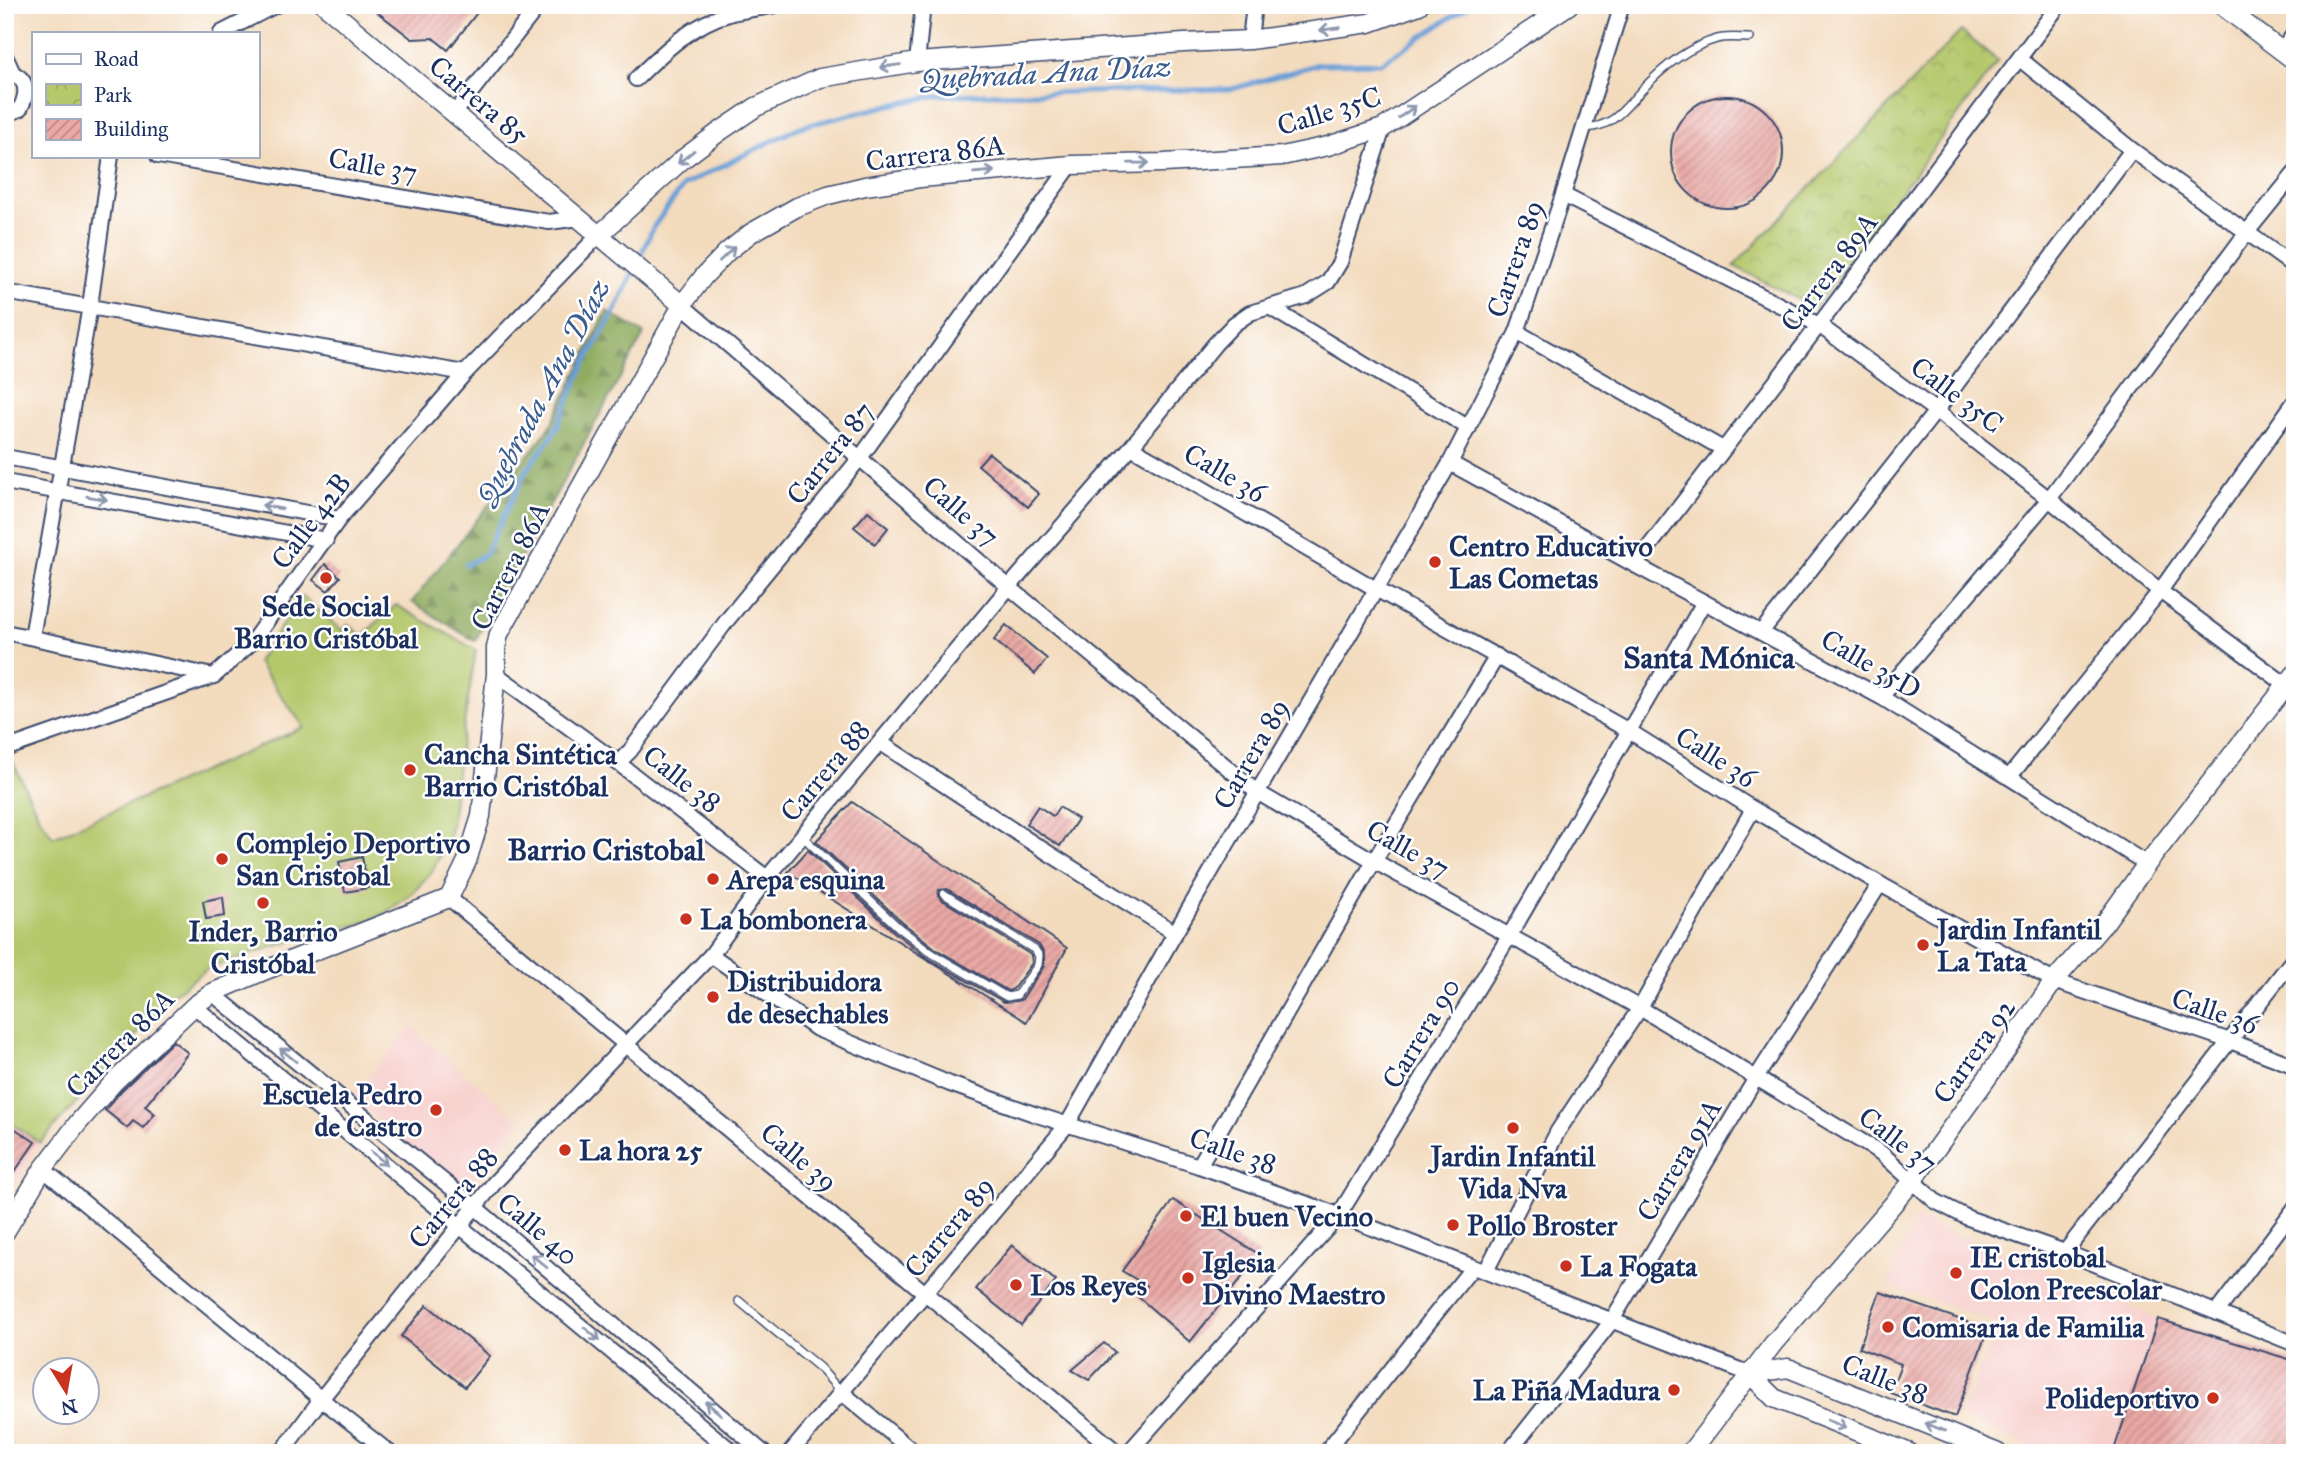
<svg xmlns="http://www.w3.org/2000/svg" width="2300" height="1458" viewBox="0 0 2300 1458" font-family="'IM FELL Great Primer',serif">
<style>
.built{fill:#f7d0cd}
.forest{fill:url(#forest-firs);stroke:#566e5f;stroke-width:2}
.park{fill:url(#park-crowns);stroke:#687c65;stroke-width:2}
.garden{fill:#b5c86c;stroke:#687c65;stroke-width:2}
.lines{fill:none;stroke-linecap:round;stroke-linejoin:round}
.stream{stroke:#6a9fd6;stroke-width:5}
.building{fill:url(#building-hatch)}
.service-casing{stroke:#3b496c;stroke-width:10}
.minor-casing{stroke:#3b496c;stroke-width:18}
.tertiary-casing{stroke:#3b496c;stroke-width:21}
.service{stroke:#fff;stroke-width:7}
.minor{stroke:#fff;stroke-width:14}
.tertiary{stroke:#fff;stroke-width:18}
.oneway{stroke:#8d97ae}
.poi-dot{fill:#c8321e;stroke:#fff;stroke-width:2.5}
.labels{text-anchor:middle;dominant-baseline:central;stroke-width:5;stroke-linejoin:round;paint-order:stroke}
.street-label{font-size:28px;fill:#1b2f5e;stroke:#fff}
.poi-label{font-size:28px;font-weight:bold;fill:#1b2f5e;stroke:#fff;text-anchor:start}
.water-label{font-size:30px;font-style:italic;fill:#3b5c8e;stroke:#fff}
.neighbourhood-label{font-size:30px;font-weight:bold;fill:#1b2f5e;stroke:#fff}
</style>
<defs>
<pattern id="forest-firs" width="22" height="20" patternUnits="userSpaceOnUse" patternTransform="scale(1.75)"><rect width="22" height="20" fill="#90ac60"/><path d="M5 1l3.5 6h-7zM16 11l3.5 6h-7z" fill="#758c52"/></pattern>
<pattern id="park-crowns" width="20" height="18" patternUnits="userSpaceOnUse" patternTransform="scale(1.75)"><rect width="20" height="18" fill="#b5c86c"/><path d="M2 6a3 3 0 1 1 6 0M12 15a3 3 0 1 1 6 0" fill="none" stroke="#9bac60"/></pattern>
<pattern id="building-hatch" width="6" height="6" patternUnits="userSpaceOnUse" patternTransform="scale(1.75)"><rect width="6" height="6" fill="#eaa9a5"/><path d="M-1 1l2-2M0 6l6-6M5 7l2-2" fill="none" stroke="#bd8a8a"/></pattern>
</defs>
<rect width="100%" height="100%" fill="#fff"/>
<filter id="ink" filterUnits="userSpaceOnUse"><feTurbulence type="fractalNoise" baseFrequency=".0143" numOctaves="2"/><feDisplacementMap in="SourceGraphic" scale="14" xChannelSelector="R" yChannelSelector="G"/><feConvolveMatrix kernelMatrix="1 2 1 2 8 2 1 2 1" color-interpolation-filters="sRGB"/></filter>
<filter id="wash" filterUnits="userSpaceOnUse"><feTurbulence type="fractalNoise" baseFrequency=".00686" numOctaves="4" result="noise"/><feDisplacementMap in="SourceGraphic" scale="28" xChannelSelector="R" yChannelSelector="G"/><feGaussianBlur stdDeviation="1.57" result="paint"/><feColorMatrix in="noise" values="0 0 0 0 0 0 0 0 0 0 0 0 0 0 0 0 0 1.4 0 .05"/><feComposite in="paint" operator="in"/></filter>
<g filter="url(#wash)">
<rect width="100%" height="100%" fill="#f3dbbe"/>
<!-- built -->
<g class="built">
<path d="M 411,1027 L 521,1122 L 460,1192 L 351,1097 Z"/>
<path d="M 5,1119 L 40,1143 L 5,1200 Z"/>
<path d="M 1916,1219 L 2025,1261 L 2158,1319 L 2113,1453 L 2046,1453 L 1960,1417 L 1999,1324 L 1887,1285 Z"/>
</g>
<!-- forest -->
<path class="forest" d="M 607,311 L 644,334 L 475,641 L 412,602 L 550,427 Z"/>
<!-- park -->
<path class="park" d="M 1961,31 L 1998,61 L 1815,308 L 1734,266 Z"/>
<!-- garden -->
<path class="garden" d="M 302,596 L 343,631 L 348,624 L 362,636 L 396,605 L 476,650 L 459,754 L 450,834 L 433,870 L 412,894 L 382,915 L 359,924 L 313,934 L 207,969 L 172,995 L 40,1143 L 5,1119 L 5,758 L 10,756 L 39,817 L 53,837 L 304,727 L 257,662 Z"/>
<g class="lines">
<!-- stream -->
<g class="stream">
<path d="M 638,261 L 654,226 L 684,185 L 800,127 L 890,105 L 939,95 L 1232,89 L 1319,64 L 1381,63 L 1470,5"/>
<path d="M 466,565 L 485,554 L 526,471 L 554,433 L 584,365 L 618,305 L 634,270"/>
</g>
</g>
<g id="blocks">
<!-- building -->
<g class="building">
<path d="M 368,5 L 483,5 L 448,50 L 433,38 L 412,39 Z"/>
<circle cx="1727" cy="152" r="56"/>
<path d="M 989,453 L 1039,494 L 1028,507 L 978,465 Z"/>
<path d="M 868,511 L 888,528 L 875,544 L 854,527 Z"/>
<path d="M 325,564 L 340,577 L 328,591 L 313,580 Z"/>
<path d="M 1006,625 L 1047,659 L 1035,674 L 994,640 Z"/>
<path d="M 852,802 L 1067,948 L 1027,1022 L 788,872 L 808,850 L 894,932 L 929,959 L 1004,1002 L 1018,1001 L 1022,999 L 1044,966 L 1044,953 L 1039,945 L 947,889 L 939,890 L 938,895 L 941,899 L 1031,955 L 1032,963 L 1013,989 L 1008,991 L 936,949 L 902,922 L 816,841 Z"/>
<path d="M 1038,806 L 1053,816 L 1059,807 L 1078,819 L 1060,846 L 1026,824 Z"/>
<path d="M 362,857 L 368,888 L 345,892 L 339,862 Z"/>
<path d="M 223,897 L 225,916 L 206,919 L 203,901 Z"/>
<path d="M 173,1041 L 188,1053 L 145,1106 L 155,1114 L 143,1128 L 133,1121 L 127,1128 L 105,1110 L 121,1091 Z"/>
<path d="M 5,1122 L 35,1142 L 5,1186 Z"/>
<path d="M 1173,1200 L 1260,1255 L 1190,1342 L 1136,1295 L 1147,1286 L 1122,1271 Z"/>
<path d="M 1012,1245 L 1056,1281 L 1021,1325 L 976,1289 Z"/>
<path d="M 1880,1292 L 1988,1329 L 1955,1417 L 1890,1393 L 1901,1364 L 1859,1348 Z"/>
<path d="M 427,1305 L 490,1356 L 465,1387 L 401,1336 Z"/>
<path d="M 2158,1319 L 2295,1361 L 2295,1453 L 2113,1453 Z"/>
<path d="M 1104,1343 L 1115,1352 L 1089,1380 L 1072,1370 Z"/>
</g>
</g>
</g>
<g filter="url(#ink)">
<use href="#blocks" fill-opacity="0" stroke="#3b496c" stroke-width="2"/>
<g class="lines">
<!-- service casing -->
<g class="service-casing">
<g id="service">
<path d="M 1585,128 C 1614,126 1622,111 1641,91 C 1661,69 1688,47 1717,39 C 1727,36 1740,38 1750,38"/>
<path d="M 802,836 L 898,927 L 933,954 L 1007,997 L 1017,995 L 1038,965 L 1039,956 L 1035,950 L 944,894"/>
<path d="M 739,1301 L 820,1368 L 840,1391"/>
</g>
</g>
<!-- minor casing -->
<g class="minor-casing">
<g id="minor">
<path d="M 221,33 L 276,5"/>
<path d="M 1250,40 L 1254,5"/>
<path d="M 2282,50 L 2295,33"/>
<path d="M 5,56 L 13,73"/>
<path d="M 2020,59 L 2132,150 L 2295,267"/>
<path d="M 917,62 L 923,5"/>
<path d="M 5,72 C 28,75 29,92 20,109 L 5,115"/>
<path d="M 636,79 C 664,51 693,23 732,13 C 746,10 761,8 776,5"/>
<path d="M 454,114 L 539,5"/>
<path d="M 158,156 L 549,222 L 580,218"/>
<path d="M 1563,195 L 1819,325 L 1936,411 L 2049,499 L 2160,591 L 2286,685"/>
<path d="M 5,292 L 465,373"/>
<path d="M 682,305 L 1009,587 L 1257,792 L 1374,861 L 1640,1008 L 1881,1153 L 1935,1201 L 1968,1218 L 2065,1252 L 2295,1344"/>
<path d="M 1271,308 L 1469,428"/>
<path d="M 1517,332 L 1723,449"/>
<path d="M 1131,447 L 1376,589 L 1629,731 L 1753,809 L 1880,884 L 2054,981 L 2230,1041 L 2295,1066"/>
<path d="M 5,457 L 339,519"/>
<path d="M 1450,463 L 1635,565 L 1881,697 L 2147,864"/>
<path d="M 5,482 L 326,540"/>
<path d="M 1635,565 L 1819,325 L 2059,5"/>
<path d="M 1762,631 L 1936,411 L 2132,150"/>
<path d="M 5,632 L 213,676"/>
<path d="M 32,637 L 90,306 L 111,156"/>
<path d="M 496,674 L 618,763 L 767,878"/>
<path d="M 1881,697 L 2049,499 L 2247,232 L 2295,173"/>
<path d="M 881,743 L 1031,842 L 1175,933"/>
<path d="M 5,749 L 214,676 L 252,642 L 339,519 L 465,373 L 599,235"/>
<path d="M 618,763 L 630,751 L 728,619 L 860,458 L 1071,165"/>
<path d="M 2010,776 L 2160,591 L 2295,401"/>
<path d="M 449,898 L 1118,1453"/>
<path d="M 711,955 L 817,1029 L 950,1084 L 1034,1114 L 1199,1166 L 1339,1215 L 1750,1374"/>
<path d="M 212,993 L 475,1207 L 764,1453"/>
<path d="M 194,1006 L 734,1453"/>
<path d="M 1199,1166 L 1374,861 L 1497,656"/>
<path d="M 43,1169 L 321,1399 L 390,1453"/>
<path d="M 2065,1252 L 2295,957"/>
<path d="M 1486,1271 L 1558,1131 L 1640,1008 L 1753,809"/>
<path d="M 2216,1313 L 2295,1208"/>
<path d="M 840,1391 L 915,1453"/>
<path d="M 281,1453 L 321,1399 L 495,1182 L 711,955 L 767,878 L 1009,587 L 1131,447 L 1215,344 L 1234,324 L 1250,313 L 1306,296 L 1328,282 L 1340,262 L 1383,128"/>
<path d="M 790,1453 L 1067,1125 L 1175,933 L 1450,463 L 1517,332 L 1563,195 L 1622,5"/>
<path d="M 1128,1453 L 1339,1215 L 1510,935 L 1704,602"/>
<path d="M 1325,1453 L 1472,1268"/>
<path d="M 1508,1453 L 1611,1322 L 1756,1078 L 1880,884"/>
</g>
</g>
<!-- tertiary casing -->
<g class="tertiary-casing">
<g id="tertiary">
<path d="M 325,5 L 682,305"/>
<path d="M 2221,5 L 2295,61"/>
<path d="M 599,235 L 683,159 L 719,132 L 756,107 L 820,78 L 917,62 L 1184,43 L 1250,40 L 1369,23 L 1419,5"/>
<path d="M 5,1232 L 43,1169 L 78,1123 L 113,1083 L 194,1006 L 212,993 L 261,972 L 449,898 L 467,861 L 481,816 L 496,674 L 496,648 L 499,634 L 682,305 L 704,276 L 727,252 L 751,233 L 797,207 L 828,195 L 865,186 L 920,178 L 1071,165 L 1164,163 L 1282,156 L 1328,146 L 1383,128 L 1569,5"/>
<path d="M 1750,1374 L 1788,1368 L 1998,1453"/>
<path d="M 1750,1374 L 1774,1398 L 1910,1453"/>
<path d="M 1690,1453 L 1773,1344 L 1912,1182 L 1985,1081 L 2054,981 L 2106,921 L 2147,864 L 2295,674"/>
</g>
</g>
<!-- service -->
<use href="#service" class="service"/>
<!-- minor -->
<use href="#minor" class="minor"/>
<!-- tertiary -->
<use href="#tertiary" class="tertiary"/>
</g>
<!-- one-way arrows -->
<defs><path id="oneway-shaft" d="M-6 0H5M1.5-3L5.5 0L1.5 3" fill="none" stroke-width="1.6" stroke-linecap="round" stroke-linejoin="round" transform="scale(1.75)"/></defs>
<g class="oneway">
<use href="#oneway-shaft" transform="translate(1330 29) rotate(172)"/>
<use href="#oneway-shaft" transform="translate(890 66) rotate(172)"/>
<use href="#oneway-shaft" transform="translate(1407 112) rotate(-35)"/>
<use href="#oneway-shaft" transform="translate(686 157) rotate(141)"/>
<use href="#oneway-shaft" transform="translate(1139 163) rotate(-1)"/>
<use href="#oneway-shaft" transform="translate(984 172) rotate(-5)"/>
<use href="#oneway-shaft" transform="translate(727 254) rotate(-43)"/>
<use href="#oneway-shaft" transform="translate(97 498) rotate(10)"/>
<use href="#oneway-shaft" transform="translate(272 507) rotate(-169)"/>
<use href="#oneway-shaft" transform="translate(288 1055) rotate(-141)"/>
<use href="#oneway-shaft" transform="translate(379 1158) rotate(39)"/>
<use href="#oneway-shaft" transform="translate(539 1261) rotate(-140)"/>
<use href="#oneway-shaft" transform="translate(592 1334) rotate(40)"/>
<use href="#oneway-shaft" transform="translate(713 1408) rotate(-140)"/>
<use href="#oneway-shaft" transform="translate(1837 1424) rotate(22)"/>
<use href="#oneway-shaft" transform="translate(1935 1427) rotate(-158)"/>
</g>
</g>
<!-- markers -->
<g class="poi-dot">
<circle cx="1435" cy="562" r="7"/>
<circle cx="326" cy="578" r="7"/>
<circle cx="410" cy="770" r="7"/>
<circle cx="222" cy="859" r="7"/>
<circle cx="713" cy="879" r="7"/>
<circle cx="263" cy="903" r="7"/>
<circle cx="686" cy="919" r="7"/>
<circle cx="1923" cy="945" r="7"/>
<circle cx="713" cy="997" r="7"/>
<circle cx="436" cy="1110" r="7"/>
<circle cx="1513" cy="1128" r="7"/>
<circle cx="565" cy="1150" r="7"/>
<circle cx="1186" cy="1216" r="7"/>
<circle cx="1453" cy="1225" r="7"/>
<circle cx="1566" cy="1266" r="7"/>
<circle cx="1956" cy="1273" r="7"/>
<circle cx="1188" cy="1278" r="7"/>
<circle cx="1016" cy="1285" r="7"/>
<circle cx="1888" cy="1327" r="7"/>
<circle cx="1674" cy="1390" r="7"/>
<circle cx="2213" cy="1398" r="7"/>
</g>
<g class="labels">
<!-- street labels -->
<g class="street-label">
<text transform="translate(479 100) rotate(40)">Carrera 85</text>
<text transform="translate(1329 111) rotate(-17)">Calle 35C</text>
<text transform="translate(935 153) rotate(-7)">Carrera 86A</text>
<text transform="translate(373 165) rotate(10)">Calle 37</text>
<text transform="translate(1515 259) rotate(-71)">Carrera 89</text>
<text transform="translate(1829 272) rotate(-53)">Carrera 89A</text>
<text transform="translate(1957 395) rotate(37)">Calle 35C</text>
<text transform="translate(830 453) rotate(-52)">Carrera 87</text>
<text transform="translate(1225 473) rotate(30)">Calle 36</text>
<text transform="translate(961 511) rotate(41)">Calle 37</text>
<text transform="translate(311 521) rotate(-53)">Calle 42B</text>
<text transform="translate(510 566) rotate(-63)">Carrera 86A</text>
<text transform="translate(1871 664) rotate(30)">Calle 35D</text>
<text transform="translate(1251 754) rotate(-60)">Carrera 89</text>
<text transform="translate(1716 757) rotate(32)">Calle 36</text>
<text transform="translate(825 771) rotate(-50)">Carrera 88</text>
<text transform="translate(682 779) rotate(38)">Calle 38</text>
<text transform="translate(1408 849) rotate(29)">Calle 37</text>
<text transform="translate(2215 1011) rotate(19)">Calle 36</text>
<text transform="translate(1421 1033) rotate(-59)">Carrera 90</text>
<text transform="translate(120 1043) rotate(-45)">Carrera 86A</text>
<text transform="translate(1974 1051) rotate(-55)">Carrera 92</text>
<text transform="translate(1898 1140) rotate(37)">Calle 37</text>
<text transform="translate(1233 1151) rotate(19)">Calle 38</text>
<text transform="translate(799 1157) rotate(40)">Calle 39</text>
<text transform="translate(1679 1160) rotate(-59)">Carrera 91A</text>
<text transform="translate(453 1198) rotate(-50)">Carrera 88</text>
<text transform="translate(949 1227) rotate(-50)">Carrera 89</text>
<text transform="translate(538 1229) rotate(40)">Calle 40</text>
<text transform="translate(1885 1379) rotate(22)">Calle 38</text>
</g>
<!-- poi labels -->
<g class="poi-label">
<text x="1449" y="546">Centro Educativo<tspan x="1449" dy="32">Las Cometas</tspan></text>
<text x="326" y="606" text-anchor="middle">Sede Social<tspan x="326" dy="32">Barrio Cristóbal</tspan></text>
<text x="424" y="754">Cancha Sintética<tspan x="424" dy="32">Barrio Cristóbal</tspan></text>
<text x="236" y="843">Complejo Deportivo<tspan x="236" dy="32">San Cristobal</tspan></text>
<text x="727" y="879">Arepa esquina</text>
<text x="700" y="919">La bombonera</text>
<text x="1937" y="929">Jardin Infantil<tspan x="1937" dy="32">La Tata</tspan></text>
<text x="263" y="931" text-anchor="middle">Inder, Barrio<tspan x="263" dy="32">Cristóbal</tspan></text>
<text x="727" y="981">Distribuidora<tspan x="727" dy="32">de desechables</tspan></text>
<text x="422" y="1094" text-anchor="end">Escuela Pedro<tspan x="422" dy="32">de Castro</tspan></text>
<text x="579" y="1150">La hora 25</text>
<text x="1513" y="1156" text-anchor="middle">Jardin Infantil<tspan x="1513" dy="32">Vida Nva</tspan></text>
<text x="1200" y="1216">El buen Vecino</text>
<text x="1467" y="1225">Pollo Broster</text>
<text x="1970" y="1257">IE cristobal<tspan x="1970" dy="32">Colon Preescolar</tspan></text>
<text x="1202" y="1262">Iglesia<tspan x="1202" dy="32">Divino Maestro</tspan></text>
<text x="1580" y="1266">La Fogata</text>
<text x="1030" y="1285">Los Reyes</text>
<text x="1902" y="1327">Comisaria de Familia</text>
<text x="1660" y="1390" text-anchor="end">La Piña Madura</text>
<text x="2199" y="1398" text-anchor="end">Polideportivo</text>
</g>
<!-- water labels -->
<g class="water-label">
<text transform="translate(1046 73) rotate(-3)">Quebrada Ana Díaz</text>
<text transform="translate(543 392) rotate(-62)">Quebrada Ana Díaz</text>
</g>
<!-- neighbourhood labels -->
<g class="neighbourhood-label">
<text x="1709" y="658">Santa Mónica</text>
<text x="606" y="850">Barrio Cristobal</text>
</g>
</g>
<!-- margin -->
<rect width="2300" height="1458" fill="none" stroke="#fff" stroke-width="28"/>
<!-- legend -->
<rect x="32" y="32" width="228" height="126" fill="#ffffff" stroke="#a4acbf" stroke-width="2"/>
<rect x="46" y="54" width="35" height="10" fill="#ffffff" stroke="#a4acbf" stroke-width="2"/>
<text x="94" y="66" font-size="21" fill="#1b2f5e">Road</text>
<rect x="46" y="84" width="35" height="21" fill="url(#park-crowns)" stroke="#a4acbf" stroke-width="2"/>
<text x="94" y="102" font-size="21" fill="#1b2f5e">Park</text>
<rect x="46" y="119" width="35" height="21" fill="url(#building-hatch)" stroke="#a4acbf" stroke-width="2"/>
<text x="94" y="136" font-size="21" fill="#1b2f5e">Building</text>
<!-- north arrow -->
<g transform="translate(66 1391) rotate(169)"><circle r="33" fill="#ffffff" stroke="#a4acbf" stroke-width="2"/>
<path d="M0-5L12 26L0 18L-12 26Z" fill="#c8321e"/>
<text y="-10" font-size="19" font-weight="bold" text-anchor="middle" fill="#1b2f5e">N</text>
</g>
</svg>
